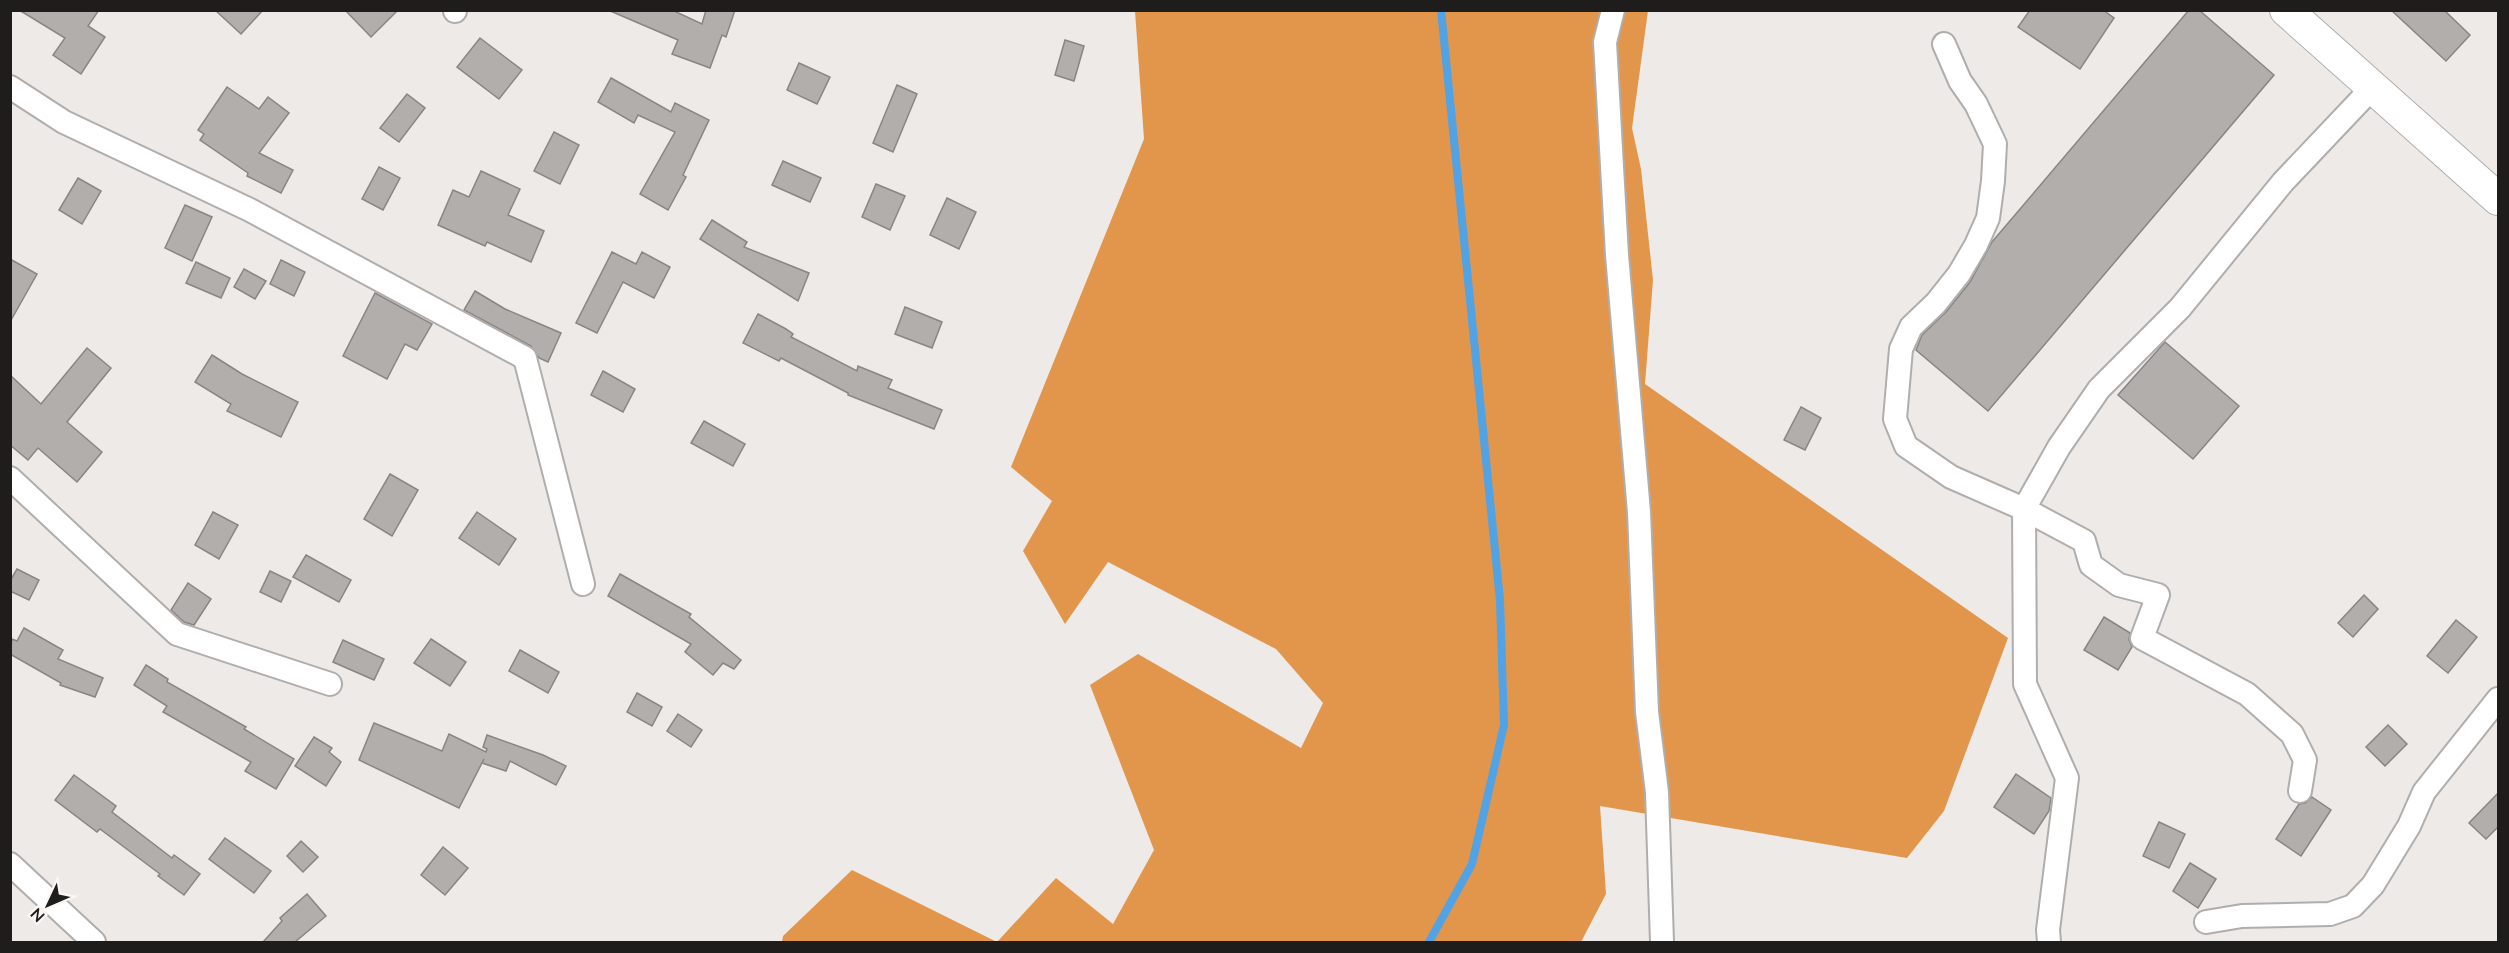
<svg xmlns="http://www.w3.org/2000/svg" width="2509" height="953" viewBox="0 0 2509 953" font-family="'Nunito Sans',sans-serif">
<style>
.forest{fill:#e2964c}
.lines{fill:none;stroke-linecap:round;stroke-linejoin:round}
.stream{stroke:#52a2e6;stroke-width:8}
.building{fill:#b2aeac;stroke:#888582;stroke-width:1.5}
.street-casing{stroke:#b1adab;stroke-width:26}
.secondary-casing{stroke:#b1adab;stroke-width:34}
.street{stroke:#fff;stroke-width:22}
.secondary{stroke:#fff;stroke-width:32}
</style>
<rect width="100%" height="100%" fill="#eeeae7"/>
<!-- forest -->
<path class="forest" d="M 1135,11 L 1648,11 L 1632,128 L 1641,169 L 1653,280 L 1645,384 L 2008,638 L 1944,811 L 1907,858 L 1600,806 L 1606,894 L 1581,942 L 782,942 L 783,936 L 852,870 L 997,942 L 1056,878 L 1113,924 L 1154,850 L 1090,685 L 1138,654 L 1301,748 L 1323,703 L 1276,649 L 1108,562 L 1065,624 L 1023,551 L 1052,501 L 1011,467 L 1144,139 Z"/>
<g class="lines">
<!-- stream -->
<path class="stream" d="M 1429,942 L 1472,864 L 1504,725 L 1500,600 L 1441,10"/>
</g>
<!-- building -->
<g class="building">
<path d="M 19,10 L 99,10 L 88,26 L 105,37 L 81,74 L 53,55 L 65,38 Z"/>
<path d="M 215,10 L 263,10 L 241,34 Z"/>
<path d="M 345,10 L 398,10 L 371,37 Z"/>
<path d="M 608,10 L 672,10 L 702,24 L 706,10 L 735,10 L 726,37 L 722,35 L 710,68 L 672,54 L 678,40 Z"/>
<path d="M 2030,10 L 2103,10 L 2114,18 L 2080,69 L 2018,27 Z"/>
<path d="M 2189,10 L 2199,10 L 2274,75 L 1988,411 L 1916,350 L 1922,335 L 1946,312 L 1970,282 L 1992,242 Z"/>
<path d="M 2391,10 L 2444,10 L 2470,35 L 2446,61 Z"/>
<path d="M 480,38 L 522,70 L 499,99 L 457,67 Z"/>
<path d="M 1065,40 L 1084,46 L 1074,81 L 1055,75 Z"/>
<path d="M 799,63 L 830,77 L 817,104 L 787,90 Z"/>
<path d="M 611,78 L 671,112 L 675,103 L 709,120 L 683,175 L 686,177 L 668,210 L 640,194 L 675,132 L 638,115 L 634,123 L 598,102 Z"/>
<path d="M 897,85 L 917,94 L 893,152 L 873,143 Z"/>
<path d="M 227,87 L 259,109 L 268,97 L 289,113 L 259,153 L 293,170 L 281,193 L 247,176 L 248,173 L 200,140 L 204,134 L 198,130 Z"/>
<path d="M 407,94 L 425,108 L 399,142 L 380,128 Z"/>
<path d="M 554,132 L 579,145 L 560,184 L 534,171 Z"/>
<path d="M 783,161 L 821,178 L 810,202 L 772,185 Z"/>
<path d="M 379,167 L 400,178 L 383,210 L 362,199 Z"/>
<path d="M 481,171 L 520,189 L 508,215 L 544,231 L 531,262 L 487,242 L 485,246 L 438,225 L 453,190 L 469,197 Z"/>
<path d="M 78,178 L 101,191 L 82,224 L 59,210 Z"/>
<path d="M 876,184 L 905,196 L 890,230 L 862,217 Z"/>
<path d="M 947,198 L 976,212 L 959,249 L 930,235 Z"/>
<path d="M 185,205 L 212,217 L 192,261 L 165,248 Z"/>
<path d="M 712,220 L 747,242 L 744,247 L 809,273 L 798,301 L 700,239 Z"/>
<path d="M 612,252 L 636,264 L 642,252 L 670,267 L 654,298 L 623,282 L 597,333 L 576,323 Z"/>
<path d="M 10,259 L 37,274 L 10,322 Z"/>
<path d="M 281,260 L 305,272 L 294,296 L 270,284 Z"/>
<path d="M 196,262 L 230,278 L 221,298 L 186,283 Z"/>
<path d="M 244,269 L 266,281 L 255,299 L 234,287 Z"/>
<path d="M 475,291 L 505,309 L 561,333 L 548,362 L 539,358 L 531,346 L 464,310 Z"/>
<path d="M 375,293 L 432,324 L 417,350 L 405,344 L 387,379 L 343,356 Z"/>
<path d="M 905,307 L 942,322 L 932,348 L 895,334 Z"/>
<path d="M 758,314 L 786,329 L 793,334 L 791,337 L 857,371 L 858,366 L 892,380 L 888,388 L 942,410 L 934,429 L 848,395 L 848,393 L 781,358 L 779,361 L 743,343 Z"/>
<path d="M 2165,342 L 2239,406 L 2193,459 L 2118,395 Z"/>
<path d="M 87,348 L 111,368 L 67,422 L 102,452 L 77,482 L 38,448 L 28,460 L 10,445 L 10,375 L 41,404 Z"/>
<path d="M 212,355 L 242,374 L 298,402 L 281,437 L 227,411 L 231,404 L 195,382 Z"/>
<path d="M 603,371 L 635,389 L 623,412 L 591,395 Z"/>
<path d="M 1801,407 L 1821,418 L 1805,450 L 1784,440 Z"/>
<path d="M 704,421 L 745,444 L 733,466 L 691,443 Z"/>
<path d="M 390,474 L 418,490 L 392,536 L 364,519 Z"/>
<path d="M 213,512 L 238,525 L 219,559 L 195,545 Z"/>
<path d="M 477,512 L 516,539 L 499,565 L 459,538 Z"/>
<path d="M 306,555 L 351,580 L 339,602 L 293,577 Z"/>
<path d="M 17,569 L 39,580 L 29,600 L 10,591 L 10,581 Z"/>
<path d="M 270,571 L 291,581 L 281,602 L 260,592 Z"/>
<path d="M 620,574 L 691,614 L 689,617 L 741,660 L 734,669 L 723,663 L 713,675 L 685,652 L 691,644 L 608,596 Z"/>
<path d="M 188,583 L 211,599 L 194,625 L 184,622 L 171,610 Z"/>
<path d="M 2364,595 L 2378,609 L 2353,637 L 2338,623 Z"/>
<path d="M 2104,617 L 2130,633 L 2129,640 L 2132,647 L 2118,670 L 2084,650 Z"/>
<path d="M 2456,620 L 2477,637 L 2448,673 L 2427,656 Z"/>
<path d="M 24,628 L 63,650 L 58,659 L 103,678 L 95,697 L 60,685 L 61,683 L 10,654 L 12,639 L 17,641 Z"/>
<path d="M 431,639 L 466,662 L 450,686 L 414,663 Z"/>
<path d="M 343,640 L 384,659 L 374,680 L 333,662 Z"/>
<path d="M 520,650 L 559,672 L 548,693 L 509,671 Z"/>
<path d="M 146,665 L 168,679 L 167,682 L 246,727 L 244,729 L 294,759 L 276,789 L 245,771 L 251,762 L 163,712 L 167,706 L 134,685 Z"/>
<path d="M 637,693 L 662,707 L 652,726 L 627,712 Z"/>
<path d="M 678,714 L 702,730 L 691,747 L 667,731 Z"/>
<path d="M 374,723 L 442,751 L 449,734 L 486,752 L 487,749 L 483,747 L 487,735 L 543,755 L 566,766 L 556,785 L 510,761 L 506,771 L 482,763 L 484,759 L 459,808 L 359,760 Z"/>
<path d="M 2388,725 L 2407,744 L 2385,766 L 2366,747 Z"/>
<path d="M 314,737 L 332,748 L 329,752 L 341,762 L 326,786 L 295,766 Z"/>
<path d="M 2016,774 L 2051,798 L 2049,811 L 2034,834 L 1994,807 Z"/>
<path d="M 74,775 L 116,806 L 112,812 L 172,858 L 174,855 L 200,874 L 184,895 L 158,876 L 160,874 L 100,829 L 97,832 L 55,800 Z"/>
<path d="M 2499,792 L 2499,826 L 2486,839 L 2469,823 Z"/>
<path d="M 2312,797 L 2331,810 L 2301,856 L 2276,839 L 2299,804 L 2305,803 Z"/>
<path d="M 2159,822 L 2185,834 L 2169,868 L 2143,856 Z"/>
<path d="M 225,838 L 271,871 L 254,893 L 209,859 Z"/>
<path d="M 301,841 L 318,857 L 303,872 L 287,856 Z"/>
<path d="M 443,847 L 468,868 L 445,895 L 421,875 Z"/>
<path d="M 2190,863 L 2216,879 L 2198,908 L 2173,891 Z"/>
<path d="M 307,894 L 326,916 L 295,942 L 263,942 L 282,921 L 280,918 Z"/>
</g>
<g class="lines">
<!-- street casing -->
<g class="street-casing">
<g id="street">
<path d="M 1613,10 L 1605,42 L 1617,255 L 1639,512 L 1647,712 L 1657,792 L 1662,942"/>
<path d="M 455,11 L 455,10"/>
<path d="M 1944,44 L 1960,81 L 1976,104 L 1995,144 L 1993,181 L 1988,218 L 1976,245 L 1959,274 L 1936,303 L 1911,327 L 1901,349 L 1895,419 L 1906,446 L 1951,477 L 2024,509 L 2025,684 L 2067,778 L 2048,930 L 2049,942"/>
<path d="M 10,87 L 64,122 L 250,210 L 525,358 L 583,584"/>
<path d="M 10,478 L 177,634 L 330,684"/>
<path d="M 2300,791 L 2305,760 L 2292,734 L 2247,694 L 2142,638 L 2158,595 L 2119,585 L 2091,565 L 2084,541 L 2024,509 L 2059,447 L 2099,389 L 2180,308 L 2283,182 L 2374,86"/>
<path d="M 10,864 L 94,942"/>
<path d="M 2206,922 L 2242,916 L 2330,914 L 2353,906 L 2373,885 L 2409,826 L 2424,792 L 2498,699"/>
</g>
</g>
<!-- secondary casing -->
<g class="secondary-casing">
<path id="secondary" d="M 2286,10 L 2498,199"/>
</g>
<!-- street -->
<use href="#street" class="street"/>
<!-- secondary -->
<use href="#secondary" class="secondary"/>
</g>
<!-- border -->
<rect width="2509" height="953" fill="none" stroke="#1e1d1c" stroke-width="24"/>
<!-- north arrow -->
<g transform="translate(48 905) rotate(226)" stroke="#fbf7f5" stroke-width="4.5" paint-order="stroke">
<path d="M0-4.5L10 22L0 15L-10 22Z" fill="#1e1d1c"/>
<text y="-9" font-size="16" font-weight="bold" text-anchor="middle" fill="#1e1d1c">N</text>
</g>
</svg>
